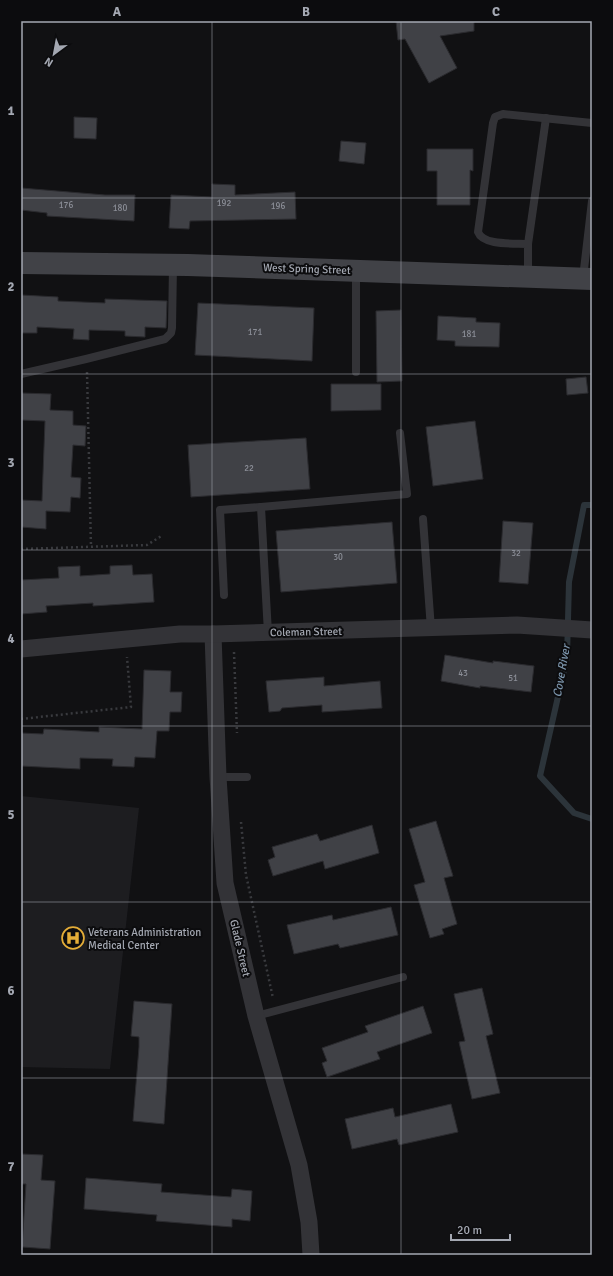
<svg xmlns="http://www.w3.org/2000/svg" width="613" height="1276" viewBox="0 0 613 1276" font-family="Signika,sans-serif">
<style>
.built{fill:#1d1d20}
.lines{fill:none;stroke-linecap:round;stroke-linejoin:round}
.stream{stroke:#2c343a;stroke-width:6}
.building{fill:#404146;stroke:#2b2b2f}
.path{stroke:#393a3e;stroke-width:2.5;stroke-dasharray:2 3;stroke-linecap:butt}
.service{stroke:#333337;stroke-width:8}
.minor{stroke:#333337;stroke-width:17}
.secondary{stroke:#414247;stroke-width:22}
.grid{fill:none;stroke:#a4a8b2;stroke-width:1;stroke-opacity:0.55}
.labels{text-anchor:middle;dominant-baseline:central;stroke-width:4;stroke-linejoin:round;paint-order:stroke}
.number-label{font-size:9px;fill:#8b8e97}
.street-label{font-size:11px;fill:#a4a8b2;stroke:#0c0c0e}
.poi-label{font-size:11px;fill:#a4a8b2;stroke:#0c0c0e;text-anchor:start}
.water-label{font-size:12px;font-style:italic;fill:#7c95ac;stroke:#0c0c0e}
.neatline{fill:none;stroke:#a4a8b2;stroke-width:1.5}
.grid-label{font-size:13px;text-anchor:middle;font-weight:bold;fill:#a4a8b2}
</style>
<rect width="100%" height="100%" fill="#111113"/>
<!-- built -->
<path class="built" d="M 21,796 L 139,808 L 110,1069 L 21,1067 Z"/>
<g class="lines">
<!-- stream -->
<path class="stream" d="M 592,505 L 584,505 L 569,582 L 567,657 L 540,776 L 574,813 L 592,819"/>
</g>
<!-- building -->
<g class="building">
<path d="M 396,21 L 474,21 L 474,31 L 440,36 L 457,68 L 429,83 L 405,39 L 398,40 Z"/>
<path d="M 74,117 L 97,118 L 96,139 L 74,138 Z"/>
<path d="M 341,141 L 366,143 L 364,164 L 339,161 Z"/>
<path d="M 427,149 L 473,149 L 473,171 L 470,170 L 470,205 L 437,205 L 437,171 L 427,171 Z"/>
<path d="M 212,184 L 235,185 L 235,195 L 295,192 L 296,219 L 190,221 L 189,229 L 169,228 L 171,195 L 212,197 Z"/>
<path d="M 21,188 L 105,195 L 135,195 L 134,221 L 47,216 L 47,213 L 21,210 Z"/>
<path d="M 21,295 L 58,297 L 58,301 L 105,303 L 105,299 L 167,301 L 166,328 L 145,327 L 145,337 L 125,336 L 125,331 L 89,330 L 89,340 L 73,339 L 74,329 L 37,327 L 37,333 L 21,333 Z"/>
<path d="M 198,303 L 314,308 L 312,361 L 195,355 Z"/>
<path d="M 401,310 L 402,381 L 377,382 L 376,311 Z"/>
<path d="M 438,316 L 476,318 L 476,322 L 500,323 L 499,347 L 455,346 L 455,341 L 437,340 Z"/>
<path d="M 586,377 L 588,393 L 567,395 L 566,379 Z"/>
<path d="M 331,384 L 381,384 L 381,410 L 331,411 Z"/>
<path d="M 21,393 L 51,394 L 50,410 L 73,411 L 73,425 L 86,426 L 85,446 L 73,445 L 71,477 L 81,478 L 80,498 L 71,497 L 70,512 L 46,511 L 46,529 L 21,527 L 21,500 L 42,501 L 45,421 L 21,420 Z"/>
<path d="M 475,421 L 483,479 L 433,486 L 426,427 Z"/>
<path d="M 306,438 L 310,489 L 191,497 L 188,445 Z"/>
<path d="M 503,521 L 533,523 L 528,584 L 499,582 Z"/>
<path d="M 392,522 L 397,583 L 281,592 L 276,531 Z"/>
<path d="M 132,565 L 133,575 L 152,574 L 154,602 L 93,606 L 93,603 L 46,606 L 47,612 L 21,614 L 21,580 L 59,578 L 58,567 L 80,566 L 80,576 L 110,574 L 110,566 Z"/>
<path d="M 445,655 L 493,663 L 493,661 L 534,666 L 531,692 L 480,686 L 480,688 L 441,681 Z"/>
<path d="M 144,670 L 171,671 L 170,692 L 182,692 L 181,712 L 170,712 L 169,731 L 157,731 L 155,758 L 135,757 L 134,767 L 112,766 L 113,759 L 80,758 L 80,769 L 21,766 L 21,733 L 43,734 L 44,729 L 99,732 L 99,727 L 142,729 Z"/>
<path d="M 324,677 L 324,686 L 380,681 L 382,708 L 322,712 L 322,705 L 282,708 L 280,711 L 269,712 L 266,681 Z"/>
<path d="M 436,821 L 453,876 L 444,878 L 457,924 L 442,929 L 444,934 L 430,938 L 414,885 L 425,882 L 409,829 Z"/>
<path d="M 372,825 L 379,853 L 325,869 L 323,861 L 273,876 L 268,860 L 275,857 L 272,847 L 317,834 L 320,841 Z"/>
<path d="M 391,907 L 398,935 L 340,948 L 338,944 L 294,954 L 287,925 L 332,915 L 333,920 Z"/>
<path d="M 482,988 L 493,1034 L 486,1036 L 500,1093 L 472,1099 L 459,1042 L 465,1041 L 454,994 Z"/>
<path d="M 134,1001 L 172,1004 L 164,1124 L 133,1121 L 139,1047 L 139,1037 L 131,1036 Z"/>
<path d="M 423,1006 L 432,1033 L 377,1052 L 380,1059 L 327,1077 L 322,1063 L 327,1061 L 322,1048 L 368,1032 L 365,1026 Z"/>
<path d="M 451,1104 L 458,1132 L 399,1145 L 397,1139 L 352,1149 L 345,1119 L 393,1108 L 395,1117 Z"/>
<path d="M 21,1154 L 43,1155 L 41,1180 L 55,1181 L 50,1249 L 22,1247 L 26,1184 L 21,1184 Z"/>
<path d="M 86,1178 L 162,1184 L 161,1192 L 231,1197 L 232,1189 L 252,1191 L 250,1221 L 232,1219 L 232,1227 L 156,1221 L 157,1215 L 84,1209 Z"/>
</g>
<g class="lines">
<!-- path -->
<g class="path">
<path d="M 87,372 L 91,547"/>
<path d="M 21,549 L 147,545 L 163,535"/>
<path d="M 234,652 L 237,733"/>
<path d="M 21,719 L 131,707 L 127,657"/>
<path d="M 241,822 L 246,875 L 273,998"/>
</g>
<!-- service -->
<g class="service">
<path d="M 528,244 L 546,118"/>
<path d="M 528,276 L 528,244 C 515,243 483,246 478,232 L 493,123 L 495,117 L 503,114 L 592,123"/>
<path d="M 583,278 L 592,201"/>
<path d="M 356,372 L 356,271"/>
<path d="M 21,374 L 86,359 L 165,339 L 171,333 L 172,328 L 173,265"/>
<path d="M 423,519 L 431,629"/>
<path d="M 224,595 L 220,510 L 261,507"/>
<path d="M 268,633 L 261,507 L 407,494 L 400,433"/>
<path d="M 218,777 L 247,777"/>
<path d="M 256,1016 L 403,977"/>
</g>
<!-- minor -->
<g class="minor">
<path d="M 213,634 L 218,777 L 225,883 L 256,1016 L 299,1165 L 309,1222 L 311,1255"/>
<path d="M 21,649 L 180,634 L 213,634 L 517,625 L 592,630"/>
</g>
<!-- secondary -->
<path class="secondary" d="M 21,263 L 188,265 L 592,279"/>
</g>
<!-- grid -->
<path class="grid" d="M 212,21 L 212,1255M 401,21 L 401,1255M 21,198 L 592,198M 21,374 L 592,374M 21,550 L 592,550M 21,726 L 592,726M 21,902 L 592,902M 21,1078 L 592,1078"/>
<!-- icons -->
<defs>
<g id="hospital-ring" transform="scale(1.15)"><circle r="9.5" fill="#0c0c0e" stroke="#e4ad38" stroke-width="1.5"/><path d="M-5-5h3v3.5h4V-5h3V5h-3V1.5h-4V5h-3Z" fill="#e4ad38"/></g>
</defs>
<g fill-rule="evenodd">
<use href="#hospital-ring" x="73" y="938"/>
</g>
<g class="labels">
<!-- number labels -->
<g class="number-label">
<text x="224" y="203">192</text>
<text x="66" y="205">176</text>
<text x="278" y="206">196</text>
<text x="120" y="208">180</text>
<text x="255" y="332">171</text>
<text x="469" y="334">181</text>
<text x="249" y="468">22</text>
<text x="516" y="553">32</text>
<text x="338" y="557">30</text>
<text x="463" y="673">43</text>
<text x="513" y="678">51</text>
</g>
<!-- street labels -->
<g class="street-label">
<text transform="translate(307 269) rotate(2)">West Spring Street</text>
<text transform="translate(306 632) rotate(-1)">Coleman Street</text>
<text transform="translate(240 948) rotate(77)">Glade Street</text>
</g>
<!-- poi labels -->
<g class="poi-label">
<text x="88" y="932">Veterans Administration<tspan x="88" dy="13">Medical Center</tspan></text>
</g>
<!-- water labels -->
<g class="water-label">
<text transform="translate(562 671) rotate(-80)">Cove River</text>
</g>
</g>
<!-- border -->
<rect width="613" height="1276" fill="none" stroke="#0c0c0e" stroke-width="44"/>
<!-- north arrow -->
<g transform="translate(54 54) rotate(212)" stroke="#0c0c0e" stroke-width="3" paint-order="stroke">
<path d="M0-3L7 15L0 10L-7 15Z" fill="#a4a8b2"/>
<text y="-6" font-size="11" font-weight="bold" text-anchor="middle" fill="#a4a8b2">N</text>
</g>
<!-- scale -->
<path d="M451 1234v6h59v-6" fill="none" stroke="#a4a8b2" stroke-width="2"/>
<text x="457" y="1234" font-size="12" fill="#a4a8b2" stroke="#0c0c0e" stroke-width="3" paint-order="stroke">20 m</text>
<rect x="22" y="22" width="569" height="1232" class="neatline"/>
<g class="grid-label">
<text x="117" y="16">A</text>
<text x="306" y="16">B</text>
<text x="496" y="16">C</text>
<text x="11" y="115">1</text>
<text x="11" y="291">2</text>
<text x="11" y="467">3</text>
<text x="11" y="643">4</text>
<text x="11" y="819">5</text>
<text x="11" y="995">6</text>
<text x="11" y="1171">7</text>
</g>
</svg>
